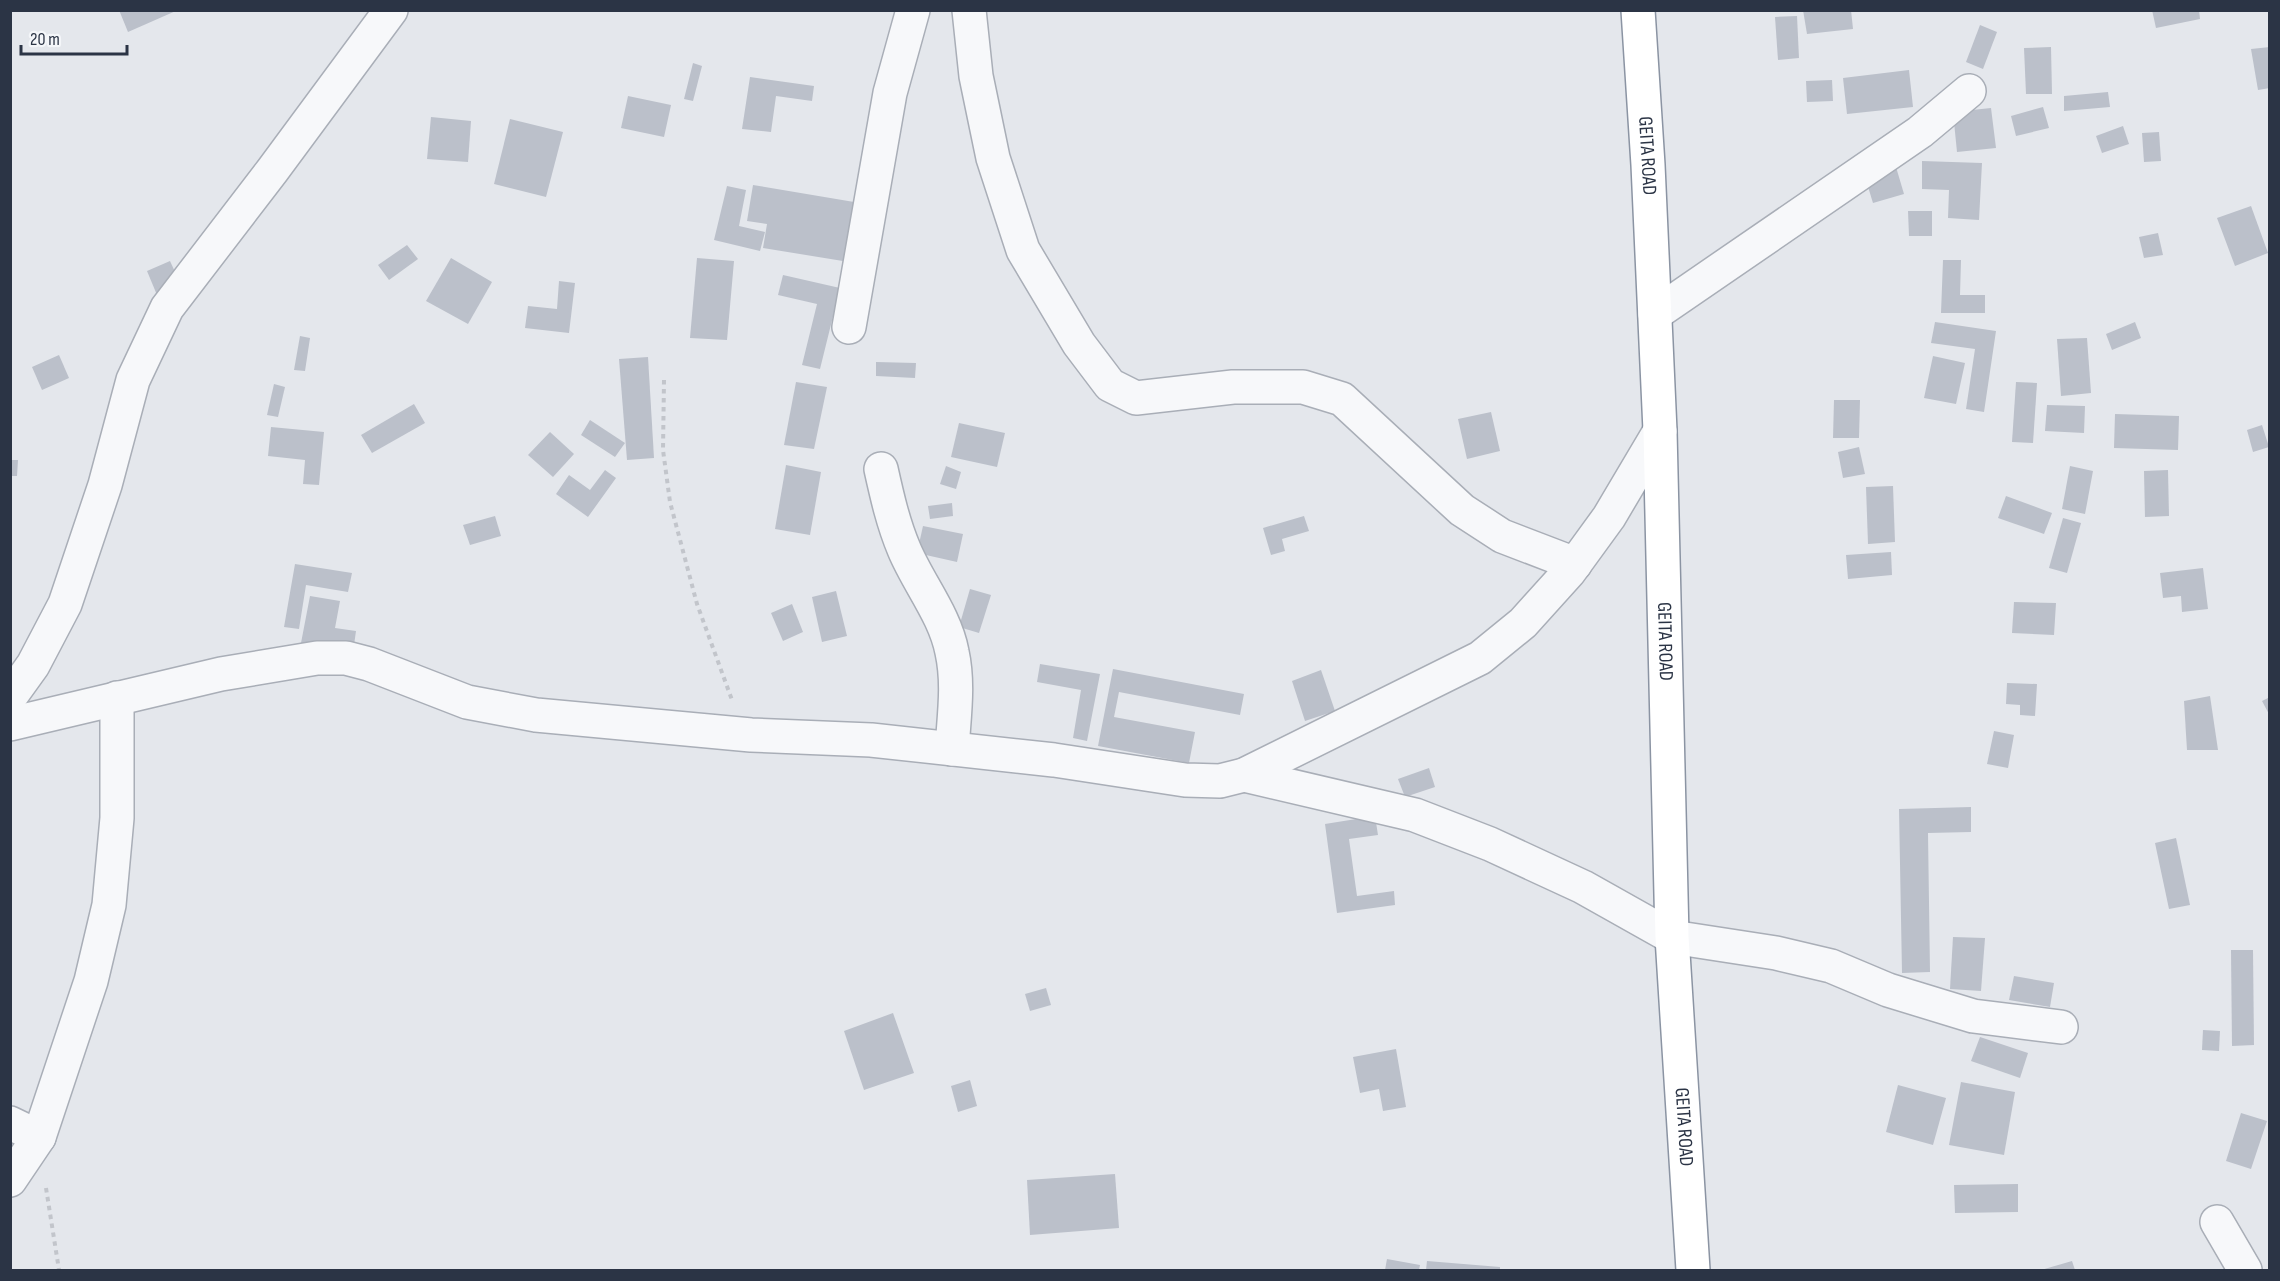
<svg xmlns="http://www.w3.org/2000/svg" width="2280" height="1281" viewBox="0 0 2280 1281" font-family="'Sofia Sans Condensed',sans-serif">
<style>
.building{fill:#bbc0ca}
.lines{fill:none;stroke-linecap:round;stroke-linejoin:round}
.street-casing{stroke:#a9aeb7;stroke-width:36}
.highway-casing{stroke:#8b94a3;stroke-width:36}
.path{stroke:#c2c5cb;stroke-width:4;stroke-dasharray:4.5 4.5;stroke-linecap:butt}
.street{stroke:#f7f8fa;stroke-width:33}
.highway{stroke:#fff;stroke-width:33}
.labels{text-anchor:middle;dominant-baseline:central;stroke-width:4.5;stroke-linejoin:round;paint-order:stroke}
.street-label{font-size:20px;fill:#2b3445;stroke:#f4f6f9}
</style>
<rect width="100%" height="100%" fill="#e4e7ec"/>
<!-- building -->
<g class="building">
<path d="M 119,10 L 178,10 L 128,32 Z"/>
<path d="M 1803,10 L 1851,10 L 1853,29 L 1807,34 Z"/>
<path d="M 2152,10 L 2199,10 L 2200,19 L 2156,28 Z"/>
<path d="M 1797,16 L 1799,58 L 1778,60 L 1775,17 Z"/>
<path d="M 1980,25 L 1997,32 L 1983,69 L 1966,62 Z"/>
<path d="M 2051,47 L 2052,94 L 2026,94 L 2024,48 Z"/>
<path d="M 2270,47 L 2270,88 L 2258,90 L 2251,49 Z"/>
<path d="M 693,63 L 702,66 L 693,101 L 684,99 Z"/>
<path d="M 1909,70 L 1913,107 L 1847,114 L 1843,78 Z"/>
<path d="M 750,77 L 814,86 L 812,101 L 776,96 L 771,132 L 742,129 Z"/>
<path d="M 1832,80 L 1833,101 L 1807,102 L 1806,81 Z"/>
<path d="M 2108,92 L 2110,107 L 2064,111 L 2064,96 Z"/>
<path d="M 628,96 L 671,105 L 664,137 L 621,128 Z"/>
<path d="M 2043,107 L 2049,128 L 2016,136 L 2011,116 Z"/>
<path d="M 1991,108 L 1996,148 L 1957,152 L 1953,112 Z"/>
<path d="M 431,117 L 471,121 L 468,162 L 427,159 Z"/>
<path d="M 510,119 L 563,132 L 546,197 L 494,184 Z"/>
<path d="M 2123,126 L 2129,144 L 2102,153 L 2096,136 Z"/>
<path d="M 2159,132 L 2161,161 L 2144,162 L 2142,133 Z"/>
<path d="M 1922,161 L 1982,163 L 1979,220 L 1948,218 L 1949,190 L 1922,189 Z"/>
<path d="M 1896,167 L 1904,194 L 1873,203 L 1865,177 Z"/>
<path d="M 753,185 L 860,203 L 849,262 L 763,248 L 767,224 L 747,221 Z"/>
<path d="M 727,186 L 746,190 L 739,226 L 765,232 L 760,251 L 714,240 Z"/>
<path d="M 2251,206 L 2268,253 L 2235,266 L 2217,218 Z"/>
<path d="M 1908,211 L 1932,211 L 1932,236 L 1909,236 Z"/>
<path d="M 2158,233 L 2163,255 L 2144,258 L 2139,237 Z"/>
<path d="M 407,245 L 418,259 L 389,280 L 378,265 Z"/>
<path d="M 451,258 L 492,282 L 468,324 L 426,301 Z"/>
<path d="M 697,258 L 734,261 L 727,340 L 690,338 Z"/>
<path d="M 1943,260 L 1961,260 L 1960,295 L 1985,295 L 1985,313 L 1941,313 Z"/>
<path d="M 170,261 L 181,285 L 157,295 L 147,271 Z"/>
<path d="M 783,275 L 840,288 L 820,369 L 802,365 L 817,304 L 778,295 Z"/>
<path d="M 559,281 L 575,283 L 569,333 L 525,328 L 528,306 L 557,309 Z"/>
<path d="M 1935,322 L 1996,331 L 1984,412 L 1966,409 L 1975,349 L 1931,343 Z"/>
<path d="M 2135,322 L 2141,338 L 2112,350 L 2106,334 Z"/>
<path d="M 300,336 L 310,338 L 305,371 L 294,370 Z"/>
<path d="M 2087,338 L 2091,393 L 2061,396 L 2057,339 Z"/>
<path d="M 59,355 L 69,378 L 42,390 L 32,367 Z"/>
<path d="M 1933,356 L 1965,363 L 1956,404 L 1924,398 Z"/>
<path d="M 648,357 L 654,458 L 627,460 L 619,359 Z"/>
<path d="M 876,362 L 916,363 L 915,378 L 876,376 Z"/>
<path d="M 796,382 L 827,387 L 814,449 L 784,445 Z"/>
<path d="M 2016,382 L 2037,383 L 2033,443 L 2012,442 Z"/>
<path d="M 274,384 L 285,387 L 278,417 L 267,415 Z"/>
<path d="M 1834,400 L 1860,400 L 1859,438 L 1833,438 Z"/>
<path d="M 414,404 L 425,423 L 372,453 L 361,435 Z"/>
<path d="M 2047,405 L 2085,406 L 2084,433 L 2045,431 Z"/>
<path d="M 1491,412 L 1500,451 L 1467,459 L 1458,419 Z"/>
<path d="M 2115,414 L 2179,416 L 2178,450 L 2114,448 Z"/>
<path d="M 590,420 L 625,443 L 615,457 L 581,435 Z"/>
<path d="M 959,423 L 1005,433 L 997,467 L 951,457 Z"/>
<path d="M 2262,425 L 2269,447 L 2253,452 L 2247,430 Z"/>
<path d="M 271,427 L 324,432 L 319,485 L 303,484 L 305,460 L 268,456 Z"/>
<path d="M 550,432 L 574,454 L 553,477 L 528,455 Z"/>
<path d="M 1859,447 L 1865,474 L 1843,478 L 1838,452 Z"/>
<path d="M 10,460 L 18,460 L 17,476 L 10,476 Z"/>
<path d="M 786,465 L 821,472 L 810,535 L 775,529 Z"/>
<path d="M 946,466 L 961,472 L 956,489 L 940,484 Z"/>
<path d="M 2070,466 L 2093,471 L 2085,514 L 2062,509 Z"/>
<path d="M 605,470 L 616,478 L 588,517 L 556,494 L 569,475 L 590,490 Z"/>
<path d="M 2168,470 L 2169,516 L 2145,517 L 2144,471 Z"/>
<path d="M 1893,486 L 1895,542 L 1868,544 L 1866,487 Z"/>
<path d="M 2006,496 L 2052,513 L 2044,534 L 1998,518 Z"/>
<path d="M 952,503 L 953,516 L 930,519 L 928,506 Z"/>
<path d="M 495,516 L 501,536 L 470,545 L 463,525 Z"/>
<path d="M 1304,516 L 1309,531 L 1282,539 L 1285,551 L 1271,555 L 1263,528 Z"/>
<path d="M 2063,518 L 2081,523 L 2067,573 L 2049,568 Z"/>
<path d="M 923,526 L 963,534 L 957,562 L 917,553 Z"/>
<path d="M 1891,552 L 1892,575 L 1848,579 L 1846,555 Z"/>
<path d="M 295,564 L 352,573 L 348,592 L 306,585 L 299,629 L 284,627 Z"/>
<path d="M 2203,568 L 2208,609 L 2182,612 L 2181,596 L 2163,598 L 2160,573 Z"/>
<path d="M 970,589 L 991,595 L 979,633 L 959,627 Z"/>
<path d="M 836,591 L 847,636 L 822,642 L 812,597 Z"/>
<path d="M 310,596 L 340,601 L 335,628 L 356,631 L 353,652 L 301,643 Z"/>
<path d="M 2014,602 L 2056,603 L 2054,635 L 2012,633 Z"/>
<path d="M 792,604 L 803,632 L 783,641 L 771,613 Z"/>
<path d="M 1040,664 L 1100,674 L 1087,741 L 1073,738 L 1081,690 L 1037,682 Z"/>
<path d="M 1113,669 L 1244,694 L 1240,715 L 1119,692 L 1114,717 L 1195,732 L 1189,763 L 1098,746 Z"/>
<path d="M 1321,670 L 1335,711 L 1305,721 L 1292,681 Z"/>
<path d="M 2007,683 L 2037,684 L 2035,716 L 2020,715 L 2020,705 L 2006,704 Z"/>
<path d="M 2210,696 L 2218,750 L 2187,750 L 2184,701 Z"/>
<path d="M 2270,697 L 2270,716 L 2262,701 Z"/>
<path d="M 1994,731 L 2014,735 L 2008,768 L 1987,764 Z"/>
<path d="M 1429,768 L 1435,787 L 1405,797 L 1398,779 Z"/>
<path d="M 1971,807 L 1971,832 L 1928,833 L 1930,972 L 1902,973 L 1899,809 Z"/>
<path d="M 1375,816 L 1378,835 L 1349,839 L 1357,896 L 1394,891 L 1395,905 L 1337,913 L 1325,824 Z"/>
<path d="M 2176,838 L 2190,905 L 2169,909 L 2155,843 Z"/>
<path d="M 1953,937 L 1985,938 L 1981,991 L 1950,989 Z"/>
<path d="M 2231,950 L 2253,950 L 2254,1045 L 2232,1046 Z"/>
<path d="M 2014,976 L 2054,983 L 2050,1007 L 2009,1000 Z"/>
<path d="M 1046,988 L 1051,1005 L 1030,1011 L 1025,994 Z"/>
<path d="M 893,1013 L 914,1073 L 864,1090 L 844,1031 Z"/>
<path d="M 2203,1030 L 2220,1031 L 2219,1051 L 2202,1050 Z"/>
<path d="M 1980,1037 L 2028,1053 L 2020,1078 L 1971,1061 Z"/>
<path d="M 1396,1049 L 1406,1107 L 1383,1111 L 1379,1089 L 1360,1093 L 1353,1057 Z"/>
<path d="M 970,1080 L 977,1106 L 958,1112 L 951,1086 Z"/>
<path d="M 1961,1082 L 2015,1092 L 2004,1155 L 1949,1145 Z"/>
<path d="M 1898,1085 L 1946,1098 L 1933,1145 L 1886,1132 Z"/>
<path d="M 2241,1113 L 2267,1121 L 2251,1169 L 2226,1161 Z"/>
<path d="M 1115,1174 L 1119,1228 L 1030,1235 L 1027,1180 Z"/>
<path d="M 2018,1184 L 2018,1212 L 1955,1213 L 1954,1185 Z"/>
<path d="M 1387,1259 L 1420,1265 L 1419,1270 L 1385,1270 Z"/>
<path d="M 1427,1261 L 1500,1267 L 1500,1270 L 1426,1270 Z"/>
<path d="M 2072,1261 L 2075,1270 L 2041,1270 Z"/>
</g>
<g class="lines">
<!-- street casing -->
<g class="street-casing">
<g id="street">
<path d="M 969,10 L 976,76 L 993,158 L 1023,250 L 1079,344 L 1110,385 L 1136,398 L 1233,387 L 1303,387 L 1342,399 L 1462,510 L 1502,536 L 1575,564"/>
<path d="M 1655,314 L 1920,132 L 1969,91"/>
<path d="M 849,327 L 890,93 L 913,10"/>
<path d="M 881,469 C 887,496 893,523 904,549 C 918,583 945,615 952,652 C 959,684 954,716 952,749"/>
<path d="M 10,697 L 33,665 L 65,604 L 105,485 L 133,380 L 167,308 L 272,171 L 391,10"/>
<path d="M 10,724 L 221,674 L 317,658 L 346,658 L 369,664 L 467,702 L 536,715 L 751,735 L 871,740 L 1054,760 L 1185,780 L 1220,781 L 1244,775 L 1480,658 L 1523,623 L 1569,572 L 1609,517 L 1660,431"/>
<path d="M 1244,775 L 1415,815 L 1490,844 L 1583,887 L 1672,937 L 1776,953 L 1831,966 L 1888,990 L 1973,1016 L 2061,1027"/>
<path d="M 10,1123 L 39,1137"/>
<path d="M 10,1180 L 39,1137 L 91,981 L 109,905 L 117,818 L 117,698"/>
<path d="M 2217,1222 L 2245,1270"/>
</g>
</g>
<!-- highway casing -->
<g class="highway-casing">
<g id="highway">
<path id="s1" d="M 1638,10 L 1648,165 L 1660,431 L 1672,937 L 1693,1270"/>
</g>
</g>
<!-- path -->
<g class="path">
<path d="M 664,380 L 663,450 L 670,502 L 697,604 L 732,700"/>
<path d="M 46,1188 L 59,1270"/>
</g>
<!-- street -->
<use href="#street" class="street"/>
<!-- highway -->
<use href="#highway" class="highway"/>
</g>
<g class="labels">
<!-- street labels -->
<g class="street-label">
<text stroke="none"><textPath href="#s1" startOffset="146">GEITA ROAD</textPath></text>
<text stroke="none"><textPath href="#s1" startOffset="632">GEITA ROAD</textPath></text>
<text stroke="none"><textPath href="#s1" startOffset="1118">GEITA ROAD</textPath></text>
</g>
</g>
<!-- border -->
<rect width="2280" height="1281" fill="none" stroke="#2b3445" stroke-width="24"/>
<!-- scale -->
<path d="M21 45v9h106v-9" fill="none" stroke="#2b3445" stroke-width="3"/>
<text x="30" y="45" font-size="18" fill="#2b3445" stroke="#f4f6f9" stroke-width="4.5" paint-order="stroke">20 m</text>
</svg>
